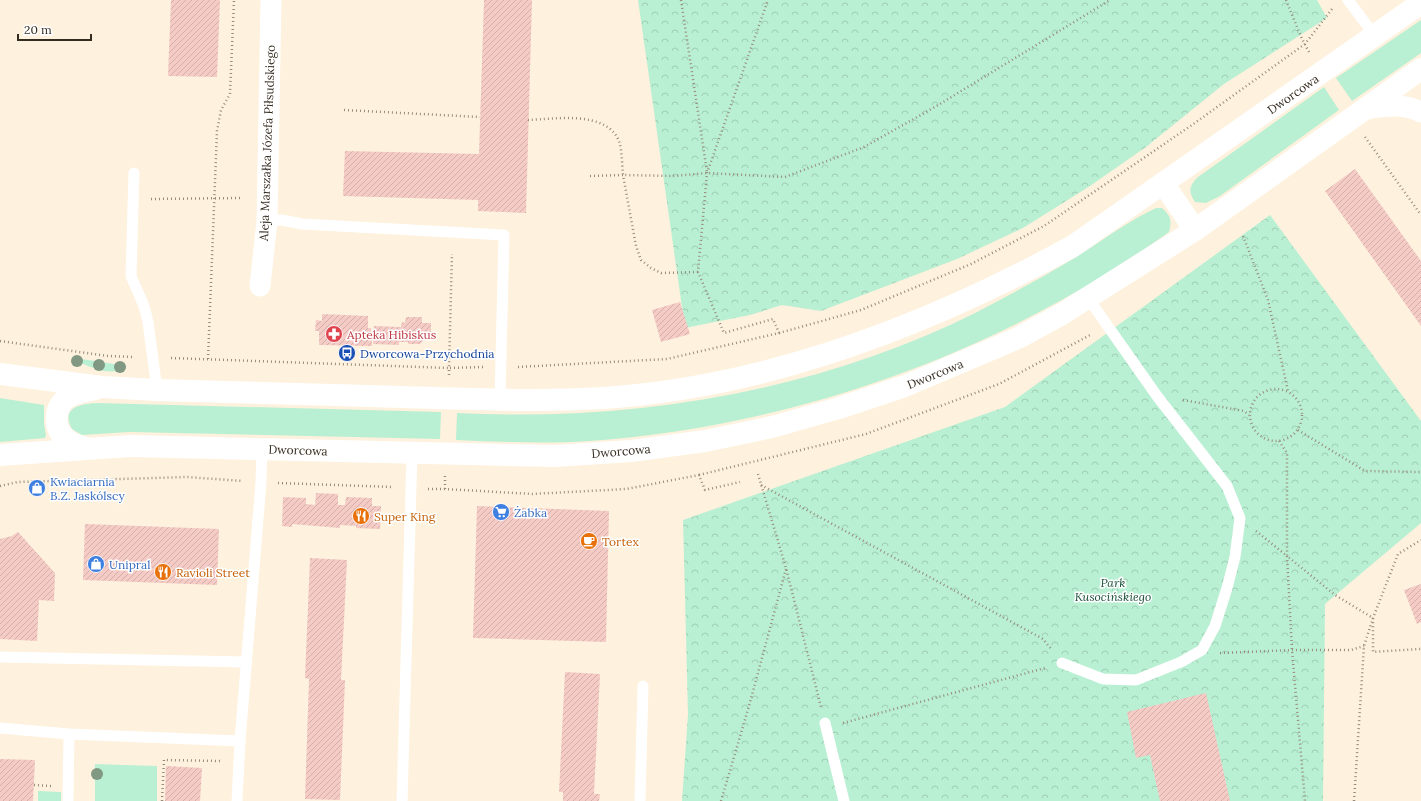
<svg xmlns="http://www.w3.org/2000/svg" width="1421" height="801" viewBox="0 0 1421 801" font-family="Lora,serif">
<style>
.green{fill:#b9f0d3}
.park{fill:url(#park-crowns)}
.building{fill:url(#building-hatch)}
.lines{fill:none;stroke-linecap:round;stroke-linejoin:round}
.path{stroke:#978c7c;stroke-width:2.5;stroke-dasharray:1 3;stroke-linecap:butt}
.service{stroke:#fff;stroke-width:11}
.minor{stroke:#fff;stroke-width:21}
.tertiary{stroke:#fff;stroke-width:22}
.tree{fill:#819883}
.labels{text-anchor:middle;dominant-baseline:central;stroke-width:3;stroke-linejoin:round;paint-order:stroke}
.street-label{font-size:12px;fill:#352c20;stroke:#fff}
.health-label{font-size:12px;fill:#be3a42;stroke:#fff;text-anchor:start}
.transit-label{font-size:12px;fill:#164399;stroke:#fff;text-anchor:start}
.shop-label{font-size:12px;fill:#366cbe;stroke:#fff;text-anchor:start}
.food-label{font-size:12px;fill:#c56008;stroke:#fff;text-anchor:start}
.park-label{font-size:12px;font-style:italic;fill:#1b5039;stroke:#fff}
</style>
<defs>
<pattern id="park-crowns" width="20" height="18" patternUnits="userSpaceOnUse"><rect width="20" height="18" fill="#b9f0d3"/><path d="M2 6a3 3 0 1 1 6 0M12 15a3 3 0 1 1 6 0" fill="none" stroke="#a0ceb5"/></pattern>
<pattern id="building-hatch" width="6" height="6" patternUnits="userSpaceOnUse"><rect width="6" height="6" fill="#f5cbc6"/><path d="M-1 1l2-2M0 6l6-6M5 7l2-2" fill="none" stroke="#d3aeaa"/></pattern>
</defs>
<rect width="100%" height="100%" fill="#fef1dd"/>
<!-- green -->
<g class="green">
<path d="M 1421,20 L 1421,53 L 1352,101 L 1336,78 Z"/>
<path d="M 1324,87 L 1339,110 L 1220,196 L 1206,203 L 1195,202 C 1188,191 1189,186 1198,177 Z"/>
<path d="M 1156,208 L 1162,208 C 1171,216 1172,220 1169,232 C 1002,352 796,426 590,441 C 545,444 501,442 456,440 L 457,413 C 632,422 817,392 975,313 C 1008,296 1041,278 1073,259 C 1101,242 1126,222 1156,208 Z"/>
<path d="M 75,358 L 127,366 C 111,379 91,366 74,361 Z"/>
<path d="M 0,398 L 44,405 L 44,424 L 46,435 L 45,438 L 0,442 Z"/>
<path d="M 97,403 L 441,412 L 440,439 L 129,432 L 82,435 L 72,429 C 60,407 81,404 97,403 Z"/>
<path d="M 95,764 L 157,766 L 157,801 L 95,801 Z"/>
<path d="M 38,791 L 61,792 L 61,801 L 38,801 Z"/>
</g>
<!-- park -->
<g class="park">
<path d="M 638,0 L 1317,0 L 1327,18 L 1224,84 L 1146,147 L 1090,186 L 1023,228 L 957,259 L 821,311 L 782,305 L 750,315 L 685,328 Z"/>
<path d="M 1270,215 L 1421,421 L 1421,523 L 1325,604 L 1323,801 L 682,801 L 688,714 L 683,520 L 1005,407 Z"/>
</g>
<!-- building -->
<g class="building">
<path d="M 171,0 L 220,0 L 217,77 L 168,76 Z"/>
<path d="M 484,0 L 532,0 L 526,213 L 478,211 L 478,200 L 343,196 L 345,151 L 479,154 Z"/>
<path d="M 1355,169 L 1421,261 L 1421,326 L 1325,191 Z"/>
<path d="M 680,302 L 690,334 L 661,342 L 652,310 Z"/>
<path d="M 322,314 L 368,316 L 368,328 L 371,328 L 372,346 L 319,345 L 319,331 L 315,331 L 316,320 L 322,321 Z"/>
<path d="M 406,317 L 422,317 L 422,323 L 431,323 L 431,333 L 420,344 L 408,344 L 408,342 L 399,342 L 399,345 L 373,344 L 374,326 L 401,327 L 402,322 L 405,323 Z"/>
<path d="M 42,483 L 43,492 L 32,493 L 31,484 Z"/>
<path d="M 316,493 L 338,494 L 338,505 L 345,505 L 346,497 L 372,498 L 372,506 L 381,506 L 380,529 L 356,528 L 356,526 L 340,525 L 340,528 L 292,524 L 292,527 L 282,526 L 283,497 L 306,498 L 306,504 L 315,505 Z"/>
<path d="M 477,506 L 609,511 L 606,642 L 473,638 Z"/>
<path d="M 85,524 L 219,529 L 217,585 L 83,580 Z"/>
<path d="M 18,532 L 55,573 L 54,601 L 39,600 L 37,641 L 0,639 L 0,539 L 12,536 Z"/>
<path d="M 310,558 L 347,560 L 341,680 L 345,680 L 340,800 L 305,799 L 309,679 L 305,678 Z"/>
<path d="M 1421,584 L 1421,622 L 1417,624 L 1404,590 Z"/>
<path d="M 565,672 L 600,674 L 594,794 L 600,794 L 599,801 L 563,801 L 563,792 L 559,792 Z"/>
<path d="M 1206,693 L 1230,801 L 1160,801 L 1150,755 L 1136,758 L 1127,712 Z"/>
<path d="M 0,759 L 35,760 L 33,801 L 0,801 Z"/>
<path d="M 166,766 L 202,768 L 200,801 L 165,801 Z"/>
</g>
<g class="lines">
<!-- path -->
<g class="path">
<path d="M 681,0 L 707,172"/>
<path d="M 1286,0 L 1302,39 L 1309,52"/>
<path d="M 344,110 L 480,117"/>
<path d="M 528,120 C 555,119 606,110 619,141 C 622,150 622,164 623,175 L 673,176 L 707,173 L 785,177 L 864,147 L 935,107 L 1110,0"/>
<path d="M 1365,137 L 1421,215"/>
<path d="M 590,176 L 623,175 L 636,246 L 641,260 L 651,268 L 661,273 L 698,272"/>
<path d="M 151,199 L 240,198"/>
<path d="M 1243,236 L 1268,300 L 1288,391"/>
<path d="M 779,333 L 861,310 L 971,264 L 1044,226 L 1192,125 L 1305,44 L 1332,9"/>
<path d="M 0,341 L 108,356 L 134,357"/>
<path d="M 171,358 L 449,368 L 452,254"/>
<path d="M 208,359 L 217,131 L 221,110 L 230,94 L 234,0"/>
<path d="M 518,367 L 667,359 L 779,333 L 773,319 L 724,333 L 698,272 L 707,173 L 768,0"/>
<path d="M 449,375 L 449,368 L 483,367"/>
<circle cx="1276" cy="415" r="26"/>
<path d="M 1183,400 L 1244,411 L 1249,415"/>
<path d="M 1298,430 L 1365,471 L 1421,472"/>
<path d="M 1279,441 L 1287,453 L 1287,556 L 1335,595 L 1373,618 L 1373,652 L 1421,649"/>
<path d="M 758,474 L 786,568 L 821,707"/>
<path d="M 699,475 L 866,434 L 999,384 L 1092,334"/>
<path d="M 445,476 L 445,489 L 532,494 L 626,489 L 699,475 L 705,490 L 740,482"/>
<path d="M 278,483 L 393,487"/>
<path d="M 761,485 L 1043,639 L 1052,650"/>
<path d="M 0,486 L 18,482 L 187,477 L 243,481"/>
<path d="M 428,489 L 445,489"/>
<path d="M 1256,531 L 1287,556 L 1292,650 L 1305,801"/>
<path d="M 1220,653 L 1292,650 L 1351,650 L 1364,646"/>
<path d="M 843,723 L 1045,668"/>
<path d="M 34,785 L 51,786"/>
<path d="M 162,801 L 164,760 L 221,761"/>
<path d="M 721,801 L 749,706 L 786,569"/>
<path d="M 1354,801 L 1364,646 L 1373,618 L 1398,554 L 1421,540"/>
</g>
<!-- service -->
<g class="service">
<path d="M 1348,0 L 1375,36"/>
<path d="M 134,173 L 131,276 L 144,306 L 148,322 L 157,390"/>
<path d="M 267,221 L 282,220 L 302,224 L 504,235 L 500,399"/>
<path d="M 0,657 L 246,662"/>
<path d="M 1062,663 L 1103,679 L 1136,680 L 1181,662 L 1202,650 L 1215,626 L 1227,588 L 1235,557 L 1240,518 L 1227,486 L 1157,396 L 1088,298"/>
<path d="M 825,723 L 844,801"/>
<path d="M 0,728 L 69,734 L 240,741"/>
<path d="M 68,801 L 69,734"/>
<path d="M 237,801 L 240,741 L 261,482 L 262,449"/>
<path d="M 402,801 L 412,453"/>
<path d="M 640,801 L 643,686"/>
</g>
<!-- minor -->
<g class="minor">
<path d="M 1365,109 C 1385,106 1403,103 1421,112"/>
<path d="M 260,286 L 267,221 L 271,0"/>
</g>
<!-- tertiary -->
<g class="tertiary">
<path d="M 1163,183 L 1195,230"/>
<path d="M 0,374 L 102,387 L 157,390 C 239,393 321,395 404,397 C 470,399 536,402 603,398 C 768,387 929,325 1073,246 L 1421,3"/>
<path d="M 86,448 C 79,446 71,444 66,439 C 52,428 54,404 70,396 C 78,392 87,391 95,389"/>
<path d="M 0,455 L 130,446 L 555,456 L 631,451 L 705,441 L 772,427 L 839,408 L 905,386 L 1018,338 L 1062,314 L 1195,230 L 1421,69"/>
</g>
</g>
<!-- trees -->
<g class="tree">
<circle cx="77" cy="361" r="6"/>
<circle cx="99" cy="365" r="6"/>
<circle cx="120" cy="367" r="6"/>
<circle cx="97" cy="774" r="6"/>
</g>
<!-- icons -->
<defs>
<g id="pharmacy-disc" transform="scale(0.9)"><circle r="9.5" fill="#e0444e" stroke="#fff"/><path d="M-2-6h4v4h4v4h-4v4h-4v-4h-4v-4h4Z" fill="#fff"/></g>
<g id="bus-disc" transform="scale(0.9)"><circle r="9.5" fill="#1a4fb4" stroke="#fff"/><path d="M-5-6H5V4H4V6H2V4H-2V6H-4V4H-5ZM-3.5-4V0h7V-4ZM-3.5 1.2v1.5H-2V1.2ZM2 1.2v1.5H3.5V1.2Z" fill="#fff"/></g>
<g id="shop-disc" transform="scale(0.9)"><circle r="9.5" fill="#3f7fe0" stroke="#fff"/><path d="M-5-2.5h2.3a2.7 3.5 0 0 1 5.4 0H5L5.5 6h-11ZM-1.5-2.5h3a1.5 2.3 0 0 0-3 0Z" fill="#fff"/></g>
<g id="supermarket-disc" transform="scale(0.9)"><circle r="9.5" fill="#3f7fe0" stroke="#fff"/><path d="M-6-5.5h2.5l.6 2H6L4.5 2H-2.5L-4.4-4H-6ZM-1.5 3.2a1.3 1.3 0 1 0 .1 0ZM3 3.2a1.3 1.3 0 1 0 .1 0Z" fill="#fff"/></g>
<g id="restaurant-disc" transform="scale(0.9)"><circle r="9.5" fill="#e8710a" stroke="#fff"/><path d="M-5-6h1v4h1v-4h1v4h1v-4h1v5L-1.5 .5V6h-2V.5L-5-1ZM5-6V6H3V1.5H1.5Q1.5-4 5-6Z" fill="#fff"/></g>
<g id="cafe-disc" transform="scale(0.9)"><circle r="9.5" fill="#e8710a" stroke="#fff"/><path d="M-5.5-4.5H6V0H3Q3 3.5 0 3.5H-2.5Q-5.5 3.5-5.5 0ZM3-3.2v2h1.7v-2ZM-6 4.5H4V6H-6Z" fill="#fff"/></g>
</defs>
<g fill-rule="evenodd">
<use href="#pharmacy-disc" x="334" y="334"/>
<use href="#bus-disc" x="347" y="353"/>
<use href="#shop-disc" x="37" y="488"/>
<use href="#supermarket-disc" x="501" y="512"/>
<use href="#restaurant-disc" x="361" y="516"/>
<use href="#cafe-disc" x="589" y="541"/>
<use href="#shop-disc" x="96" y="564"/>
<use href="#restaurant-disc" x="163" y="572"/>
</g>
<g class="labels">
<!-- street labels -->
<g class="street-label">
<text transform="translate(1293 94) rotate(-35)">Dworcowa</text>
<text transform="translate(267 143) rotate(-88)">Aleja Marszałka Józefa Piłsudskiego</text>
<text transform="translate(935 374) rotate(-22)">Dworcowa</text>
<text transform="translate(298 450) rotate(2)">Dworcowa</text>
<text transform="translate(621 451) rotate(-5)">Dworcowa</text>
</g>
<!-- health labels -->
<g class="health-label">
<text x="347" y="334">Apteka Hibiskus</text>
</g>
<!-- transit labels -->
<g class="transit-label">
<text x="360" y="353">Dworcowa-Przychodnia</text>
</g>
<!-- shop labels -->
<g class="shop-label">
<text x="50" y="481">Kwiaciarnia<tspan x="50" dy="14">B.Z. Jaskólscy</tspan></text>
<text x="514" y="512">Żabka</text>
<text x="109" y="564">Unipral</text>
</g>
<!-- food labels -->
<g class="food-label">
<text x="374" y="516">Super King</text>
<text x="602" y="541">Tortex</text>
<text x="176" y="572">Ravioli Street</text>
</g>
<!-- park labels -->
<g class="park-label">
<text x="1113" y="582">Park<tspan x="1113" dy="14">Kusocińskiego</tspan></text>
</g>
</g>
<!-- scale -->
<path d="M18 34v6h73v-6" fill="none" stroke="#352c20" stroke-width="2"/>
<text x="24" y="34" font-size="12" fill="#352c20" stroke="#ffffff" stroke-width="3" paint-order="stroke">20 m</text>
</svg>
